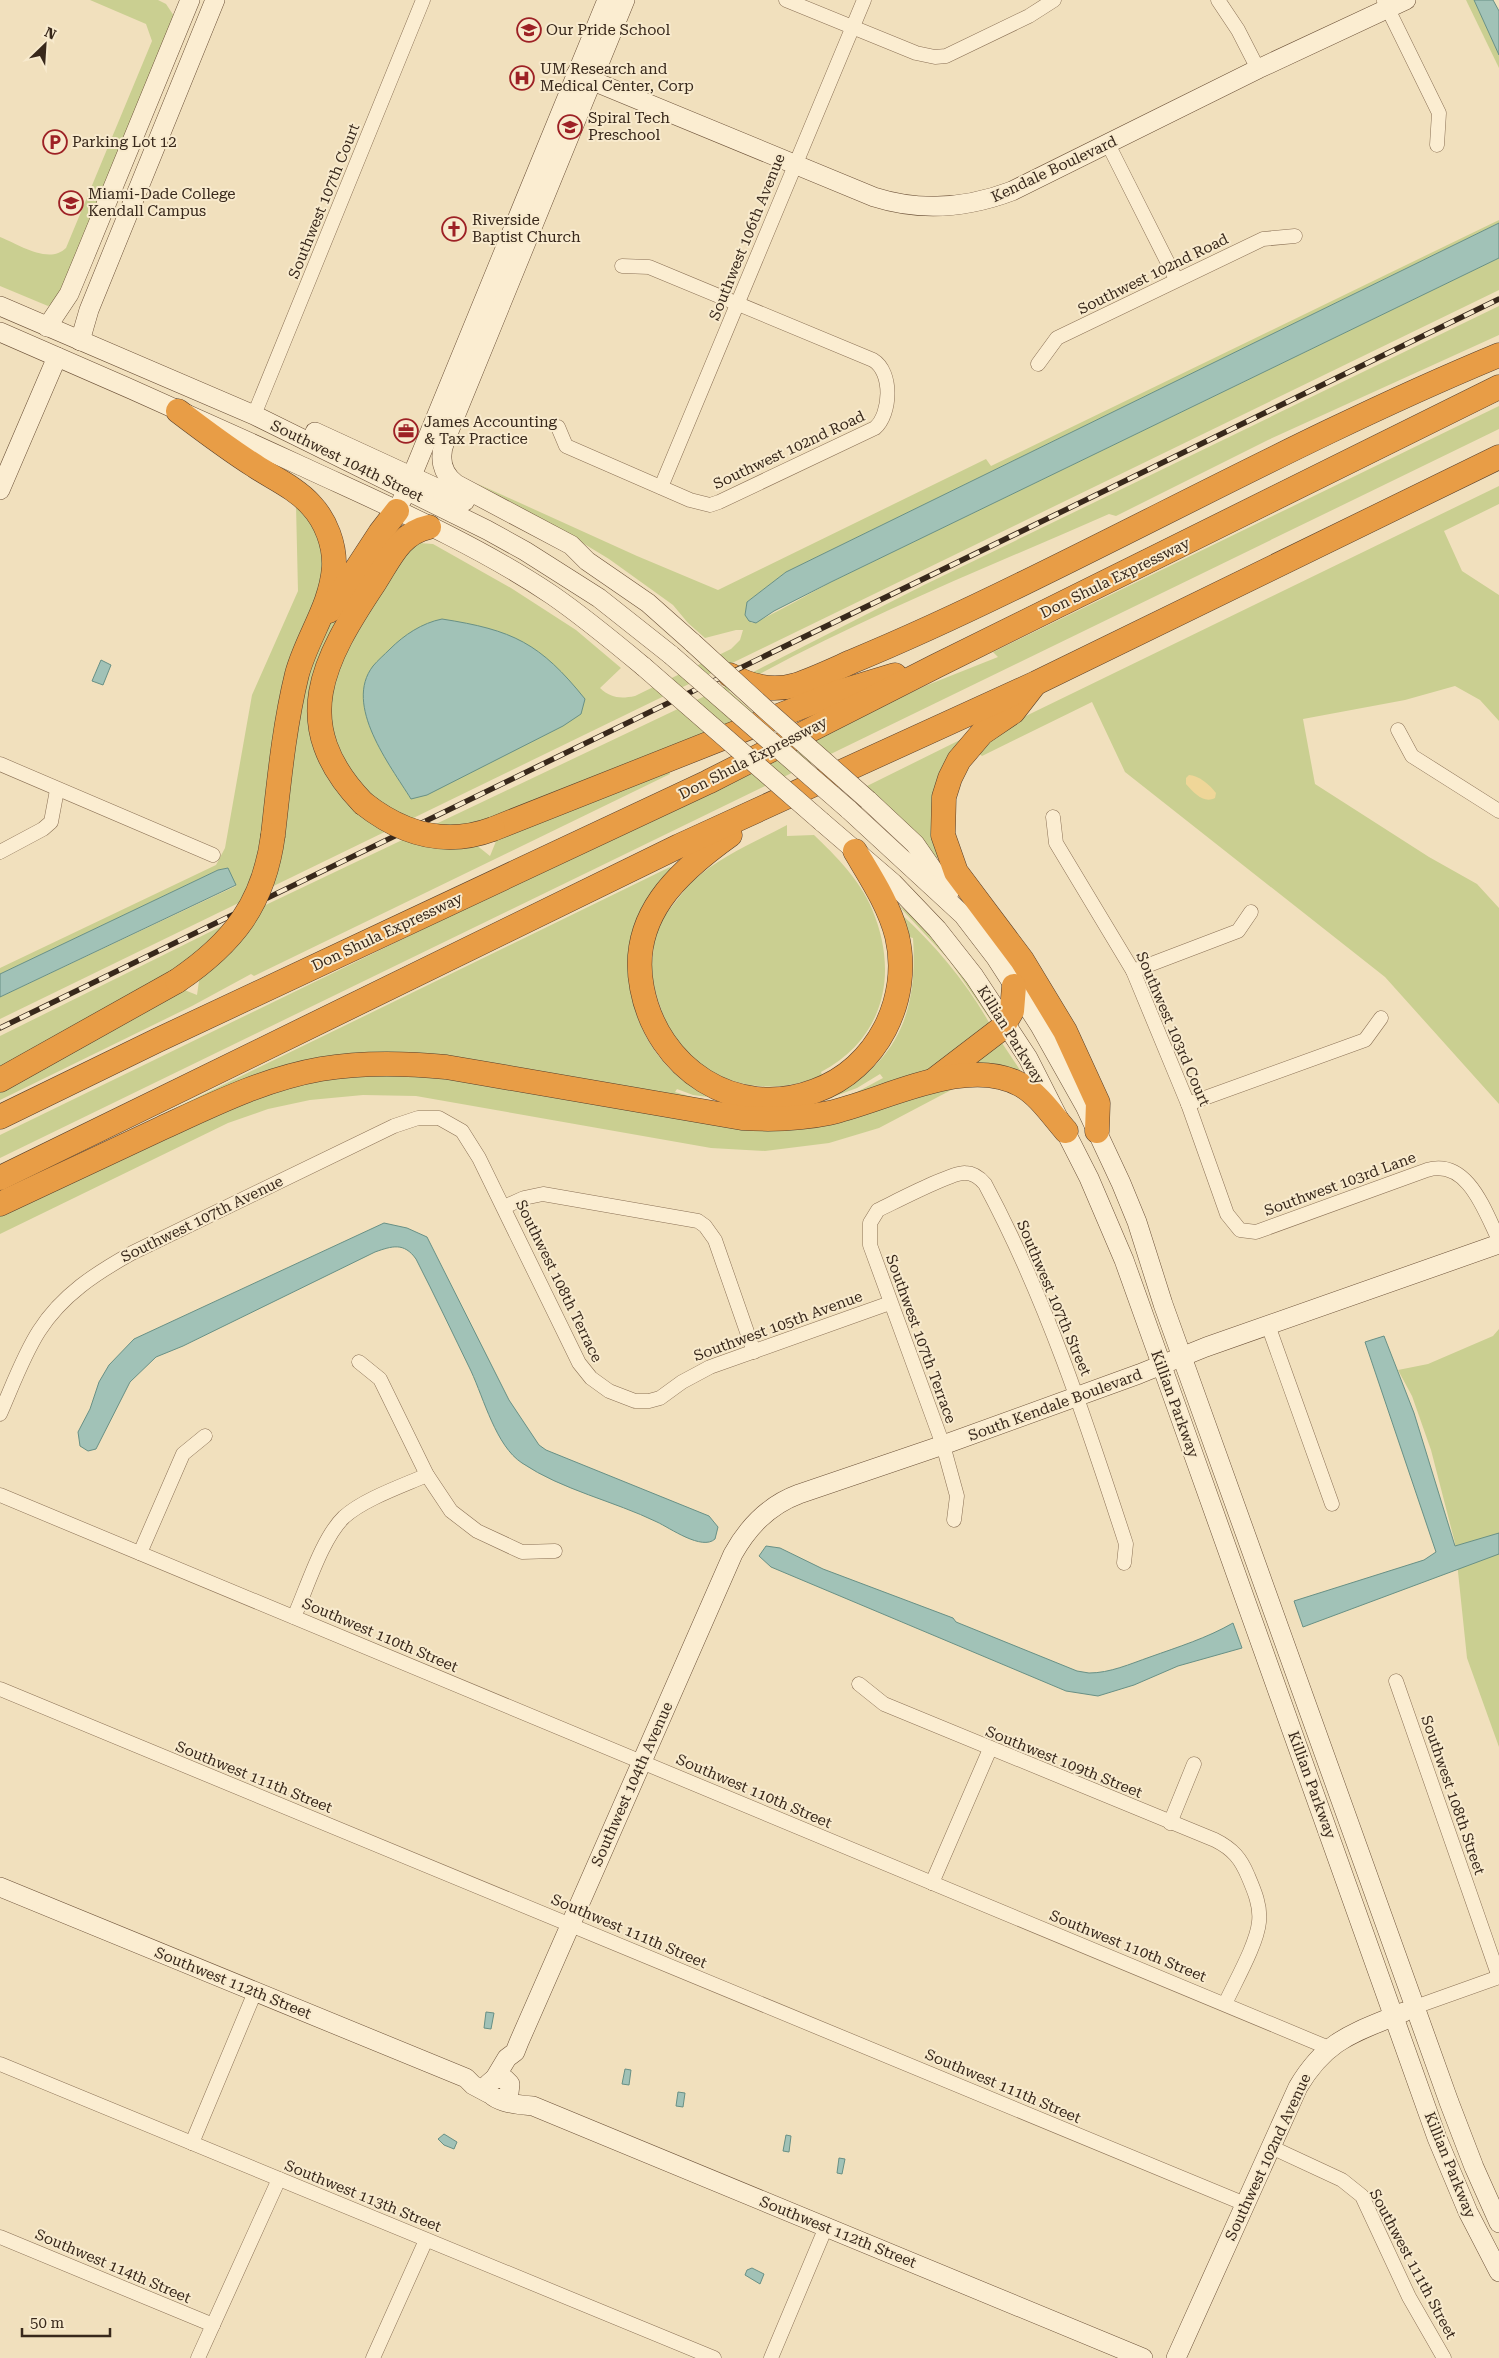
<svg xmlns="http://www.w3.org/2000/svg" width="1499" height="2358" viewBox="0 0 1499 2358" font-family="'Roboto Serif',serif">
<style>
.green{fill:#cacf91}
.sand{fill:#efd698}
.water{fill:#a1c2b7;stroke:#689085}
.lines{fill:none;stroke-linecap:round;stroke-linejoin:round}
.street-casing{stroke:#8a7055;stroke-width:15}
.secondary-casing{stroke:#6c5138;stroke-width:20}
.highway-casing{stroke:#573e2a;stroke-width:25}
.street{stroke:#fbedd1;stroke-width:14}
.secondary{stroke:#fbedd1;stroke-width:19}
.highway{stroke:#e89d46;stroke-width:24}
.rail-casing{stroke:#38281b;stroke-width:5.5}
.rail{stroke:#f8eacd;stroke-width:4;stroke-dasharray:11;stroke-linecap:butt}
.secondary-bridge-casing{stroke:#6c5138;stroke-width:20;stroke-linecap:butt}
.highway-bridge-casing{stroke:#573e2a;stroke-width:25;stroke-linecap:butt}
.secondary-bridge{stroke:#fbedd1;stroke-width:19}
.highway-bridge{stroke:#e89d46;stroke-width:24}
.labels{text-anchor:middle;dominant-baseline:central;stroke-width:4;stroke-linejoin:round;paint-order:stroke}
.poi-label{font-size:15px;fill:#38281b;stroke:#f8eacd;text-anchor:start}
.street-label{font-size:15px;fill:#38281b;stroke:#f8eacd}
</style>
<rect width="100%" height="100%" fill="#f1e0bd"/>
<!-- green -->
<g class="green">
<path d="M 90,0 L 158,0 L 166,4 L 174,16 L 63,295 L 48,306 L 0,286 L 0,237 C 18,244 49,265 66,248 L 152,41 L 146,24 Z"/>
<path d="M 1466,0 L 1474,0 L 1499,55 L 1499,68 Z"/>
<path d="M 1499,220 L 1499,223 L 786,572 L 747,602 L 745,615 L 752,623 C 758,623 820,588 831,582 L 1499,258 L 1499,290 L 0,1019 L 0,997 L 236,886 L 228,868 L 218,870 L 0,974 L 0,968 L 216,865 L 225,848 L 252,695 L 298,591 L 296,505 L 300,503 L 327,554 L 301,689 L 329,624 L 381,543 L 320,663 L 335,743 L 330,710 L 338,666 L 401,558 L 419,543 L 433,544 L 511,588 L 576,630 L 621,668 L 600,688 C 611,698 620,699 635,696 L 731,649 L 740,640 L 743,630 L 736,630 L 705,638 L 688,623 L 673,605 L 609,559 L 553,525 L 476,483 L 637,556 L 718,590 L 986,459 L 991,466 Z"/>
<path d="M 1499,306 L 1499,335 L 1268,440 L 1116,516 L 1109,514 C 981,570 850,622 729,691 L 756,715 L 533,804 L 490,824 L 469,830 L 475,844 L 490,856 L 499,834 L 503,832 L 504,829 L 649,770 L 651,773 L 667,767 L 670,774 L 254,976 L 251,974 L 192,1006 L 0,1100 L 0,1085 L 171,989 L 177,987 L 197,995 L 199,981 L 189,964 L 169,977 L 0,1072 L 0,1036 L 230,922 L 724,687 L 924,585 Z"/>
<path d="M 1499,406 L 1499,429 L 0,1158 L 0,1135 L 857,718 L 925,686 L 998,657 L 993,652 Z"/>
<path d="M 1499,486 L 1499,504 L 1444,531 L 1462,571 L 1499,595 L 1499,721 L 1480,700 L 1455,686 L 1405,700 L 1303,719 L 1315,784 L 1429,857 L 1477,884 L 1499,908 L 1499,1104 L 1385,977 L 1125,772 L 1092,702 L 982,756 L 975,750 L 1007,725 Z"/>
<path d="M 972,734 L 962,746 L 941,856 L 936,858 L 908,825 L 867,786 Z"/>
<path d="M 787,825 L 787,836 L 814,835 C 836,856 860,880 872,909 C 899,973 885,1038 821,1072 L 822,1075 C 756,1105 682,1075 660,1006 C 654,988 650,973 653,954 C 654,944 656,926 663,918 C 671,908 682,892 693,881 C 720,856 755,842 787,825 Z"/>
<path d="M 670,867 L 672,870 L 630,984 C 636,1035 664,1073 708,1097 L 693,1095 L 677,1089 L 675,1092 L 713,1103 L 395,1058 L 145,1123 Z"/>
<path d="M 897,904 L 921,923 L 993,1015 L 994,1025 L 949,960 Z"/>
<path d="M 901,914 C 936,946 969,985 992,1028 L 943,1062 L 917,1075 L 830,1101 L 857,1092 L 883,1078 L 880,1074 L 857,1088 L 830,1098 C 898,1062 918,1012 913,938 L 909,937 Z"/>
<path d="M 1000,1040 L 1022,1073 L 967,1064 Z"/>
<path d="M 413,1070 L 716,1121 L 911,1098 L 955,1088 L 879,1128 L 829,1143 L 765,1151 L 711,1148 L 416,1096 L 363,1095 L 310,1100 L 268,1109 L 228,1123 L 0,1234 L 0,1212 L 293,1082 Z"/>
<path d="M 1499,1329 L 1499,1747 L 1467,1658 L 1455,1543 L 1431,1450 L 1412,1396 L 1398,1370 L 1428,1364 L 1493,1336 Z"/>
</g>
<!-- sand -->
<path class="sand" d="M 1189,775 C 1198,775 1210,785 1216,793 L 1215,798 C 1204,804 1194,793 1186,784 L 1186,778 Z"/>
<!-- water -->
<g class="water">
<path d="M 1474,0 L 1493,0 L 1499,11 L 1499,55 Z"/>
<path d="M 1499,223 L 1499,258 L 831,582 L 774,611 L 756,623 L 749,621 L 745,615 L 747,602 L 786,572 Z"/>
<path d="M 442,619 C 513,630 540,643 585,699 L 581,714 L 563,726 L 427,795 L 411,799 C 390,765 343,705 373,666 C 378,660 384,655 390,649 C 404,635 422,623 442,619 Z"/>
<path d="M 101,660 L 111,665 L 103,685 L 92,681 Z"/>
<path d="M 228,868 L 236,885 L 0,997 L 0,974 L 218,870 Z"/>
<path d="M 384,1223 L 407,1228 L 427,1237 L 509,1400 L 539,1445 L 546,1450 L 709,1516 L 718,1527 L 715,1539 C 702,1551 670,1528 657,1522 C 614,1501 562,1490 522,1463 C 496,1446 484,1399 471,1371 C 453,1334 435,1296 416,1259 C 404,1242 392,1246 375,1252 L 183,1346 L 156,1357 L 130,1382 L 96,1449 L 88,1451 L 80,1446 L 78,1432 L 90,1409 L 99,1382 L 109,1365 L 134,1339 Z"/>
<path d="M 1384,1336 L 1414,1413 L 1455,1546 L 1499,1533 L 1499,1554 L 1303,1627 L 1294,1601 L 1424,1560 L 1436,1552 L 1365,1342 Z"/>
<path d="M 766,1546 L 780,1548 L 823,1569 L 953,1618 L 956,1622 L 1077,1671 L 1089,1673 C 1110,1673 1130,1664 1150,1657 C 1178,1647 1207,1638 1233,1623 L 1242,1648 L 1178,1666 L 1134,1685 L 1098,1696 L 1066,1691 L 771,1567 L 759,1556 Z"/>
<path d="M 486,2012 L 494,2013 L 491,2029 L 484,2028 Z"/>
<path d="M 625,2069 L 631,2070 L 629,2085 L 622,2084 Z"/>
<path d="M 678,2092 L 685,2093 L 683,2107 L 676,2106 Z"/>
<path d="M 444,2134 L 457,2142 L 454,2149 L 444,2145 L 438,2139 Z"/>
<path d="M 786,2135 L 791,2136 L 789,2152 L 783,2151 Z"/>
<path d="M 839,2158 L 845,2159 L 842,2174 L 837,2173 Z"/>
<path d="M 752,2268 L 764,2274 L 760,2284 L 745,2275 L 747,2270 Z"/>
</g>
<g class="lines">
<!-- street casing -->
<g class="street-casing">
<g id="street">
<path d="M 786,0 L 916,53 L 935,57 L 946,56 L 1029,16 L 1054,0"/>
<path d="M 1218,0 L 1238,30 L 1258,69"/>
<path d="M 1384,1 L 1439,113 L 1437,145"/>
<path d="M 1108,144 L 1176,279"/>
<path d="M 1038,364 L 1057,338 L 1263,239 L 1295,236"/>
<path d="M 254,415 L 423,0"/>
<path d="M 558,427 L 566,446 L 690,500 L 710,505 L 719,502 L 875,428 C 891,414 893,372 873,360 L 649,267 L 622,266"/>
<path d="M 661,487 L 864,0"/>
<path d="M 1398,730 L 1412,756 L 1499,811"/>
<path d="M 0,764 L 213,855"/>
<path d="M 1053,817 L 1056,843 L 1133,971 L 1188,1104 L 1227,1214 L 1240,1230 L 1256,1232 L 1427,1170 C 1468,1158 1485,1212 1499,1240"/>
<path d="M 0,852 L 43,829 L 51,822 L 57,790"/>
<path d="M 1133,971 L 1238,931 L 1251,912"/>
<path d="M 1188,1104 L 1365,1040 L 1381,1018"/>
<path d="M 504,1207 L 524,1198 L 543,1194 L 698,1221 L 705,1226 L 715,1240 L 754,1352"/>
<path d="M 1268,1325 L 1332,1504"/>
<path d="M 359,1362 L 380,1379 L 427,1475 L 451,1511 L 477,1531 L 522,1552 L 555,1551"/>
<path d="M 0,1414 C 12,1387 23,1356 39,1331 C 62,1295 96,1273 132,1253 L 394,1126 L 418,1118 L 439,1118 L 462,1131 L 479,1158 L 579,1363 L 591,1378 L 609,1391 L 635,1401 L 649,1401 L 660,1398 L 682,1382 L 710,1367 L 890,1303"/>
<path d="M 0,1495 L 1329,2048"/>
<path d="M 954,1520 L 957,1496 L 943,1445 L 870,1245 L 870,1223 L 878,1210 C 893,1203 952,1172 965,1173 C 973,1173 980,1178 985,1184 C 1046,1298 1086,1421 1126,1544 L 1124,1563"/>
<path d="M 140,1553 L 183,1454 L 205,1436"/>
<path d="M 294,1617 C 307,1588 322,1538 344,1517 C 364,1499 402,1486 427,1475"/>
<path d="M 1396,1681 L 1499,1977"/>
<path d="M 859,1684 L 884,1704 L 1215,1840 C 1233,1849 1241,1859 1248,1876 C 1254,1890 1261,1906 1259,1922 C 1257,1944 1235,1982 1225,2004"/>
<path d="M 0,1689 L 1245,2204"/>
<path d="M 1170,1823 L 1194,1764"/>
<path d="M 932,1883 L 990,1749"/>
<path d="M 1415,2007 L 1499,1977"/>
<path d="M 0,2064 L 714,2358"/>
<path d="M 192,2143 L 255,1992"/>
<path d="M 1271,2147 L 1342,2180 L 1362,2196 L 1409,2297 L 1444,2358"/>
<path d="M 0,2237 L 213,2325"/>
<path d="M 198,2358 L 279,2179"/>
<path d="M 373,2358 L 426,2240"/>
<path d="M 771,2358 L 826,2227"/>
</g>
</g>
<!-- secondary casing -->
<g class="secondary-casing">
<g id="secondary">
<path d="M 625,0 L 445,441 C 439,457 441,473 456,484 L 571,545 L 587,561 L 648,603 L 693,643"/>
<path d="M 576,74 L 874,197 C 921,212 967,208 1012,191 L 1258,69 L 1406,0"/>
<path d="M 0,306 L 254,415 L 487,530 L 525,551 L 599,598 L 671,655"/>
<path d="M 47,327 L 69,294 L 84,258 L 190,0"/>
<path d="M 0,332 C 100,375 199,419 297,464 C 383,504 473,542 552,595 C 584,617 614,642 644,667"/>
<path d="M 80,341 L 89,310 L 215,0"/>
<path d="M 315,432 L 465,501"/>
<path d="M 0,490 L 57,357"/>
<path d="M 402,500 L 607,0"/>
<path d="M 868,800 L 915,844 L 949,893"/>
<path d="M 848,809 L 963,915 L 996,958 L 1040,1026 L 1085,1106 L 1121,1183 L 1137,1222 L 1163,1304 L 1449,2102 L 1474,2167 L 1499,2223"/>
<path d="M 822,822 L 893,883 L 937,929 L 974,976 L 1028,1058 L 1089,1178 L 1124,1260 L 1173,1397 L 1437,2138 L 1468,2212 L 1499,2272"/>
<path d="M 0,1887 L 466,2078 L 473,2085 L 488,2093"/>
<path d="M 495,2078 L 507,2058 L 515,2052 L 519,2042 L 733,1554 C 748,1527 769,1505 799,1494 L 943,1445 L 1139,1374 L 1206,1347 L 1499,1244"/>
<path d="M 502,2100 L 509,2093 L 510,2084 L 505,2079 L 495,2078 L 488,2084 C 484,2102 519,2105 533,2106 L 1143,2358"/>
<path d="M 1176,2358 L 1298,2087 C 1327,2038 1355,2033 1404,2012"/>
</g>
</g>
<!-- highway casing -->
<g class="highway-casing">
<g id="highway">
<path d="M 178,411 C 203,430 228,449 255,466 C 273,478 296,488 311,505 C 326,521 335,545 334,567 C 331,607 307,637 297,674 C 284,727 279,782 273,835"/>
<path d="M 329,611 L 380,533 L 397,511"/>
<path d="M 730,675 C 751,687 772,692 796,685 C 814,679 833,670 851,662 C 909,638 967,611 1024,583 C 1182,506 1337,422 1499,355"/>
<path d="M 1034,685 L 1013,712 L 982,733 L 959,760 L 950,778 L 944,797 L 943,835 L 956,872 L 1022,960 L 1065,1031 L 1098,1103 L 1097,1131"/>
<path d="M 363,803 C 287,724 323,660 375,582 C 390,559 400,533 429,527"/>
<path d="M 493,829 L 839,692 L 895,675"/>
<path d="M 730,835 C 678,872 628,917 642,988 C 657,1068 735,1121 815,1091 C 877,1069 912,999 897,936 C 889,905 871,878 855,851"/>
<path d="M 0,1080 L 177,981"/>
<path d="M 934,1080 L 1002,1028 L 1012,1011 L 1014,986"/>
<path d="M 0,1117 L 158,1040 L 708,782 L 936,666 L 1499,387"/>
<path d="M 0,1178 L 679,846 L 1036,683 L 1499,457"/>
<path d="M 0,1204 C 54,1179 108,1153 162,1128 C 214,1104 264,1079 321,1069 C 363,1062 404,1063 446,1067 L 742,1118 C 772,1120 800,1119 829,1113 C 884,1101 967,1054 1021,1085 C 1039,1095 1052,1115 1066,1131"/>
</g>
</g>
<!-- street -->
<use href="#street" class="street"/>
<!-- secondary -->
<use href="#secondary" class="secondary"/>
<!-- highway -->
<use href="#highway" class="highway"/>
<!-- rail casing -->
<g class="rail-casing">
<path id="rail" d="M 0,1028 L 1499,299"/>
</g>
<!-- rail -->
<use href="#rail" class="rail"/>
<!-- secondary-bridge casing -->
<g class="secondary-bridge-casing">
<g id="secondary-bridge">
<path d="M 693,643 L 764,708 L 868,800"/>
<path d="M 671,655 L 848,809"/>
<path d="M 644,667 L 822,822"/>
</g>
</g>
<!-- highway-bridge casing -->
<g class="highway-bridge-casing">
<g id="highway-bridge">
<path d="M 363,803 C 402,834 445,847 493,829"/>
<path d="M 177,981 C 233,943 264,904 273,835"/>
</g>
</g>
<!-- secondary-bridge -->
<use href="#secondary-bridge" class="secondary-bridge"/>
<!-- highway-bridge -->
<use href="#highway-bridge" class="highway-bridge"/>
</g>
<!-- icons -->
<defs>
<g id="school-ring" transform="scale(1.25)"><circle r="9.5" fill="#f8eacd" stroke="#9d2125" stroke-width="1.5"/><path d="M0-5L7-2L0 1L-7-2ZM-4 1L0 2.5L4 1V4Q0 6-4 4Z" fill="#9d2125"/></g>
<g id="hospital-ring" transform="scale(1.25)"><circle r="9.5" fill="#f8eacd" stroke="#9d2125" stroke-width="1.5"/><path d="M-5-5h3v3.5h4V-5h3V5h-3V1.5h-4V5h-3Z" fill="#9d2125"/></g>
<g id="parking-ring" transform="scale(1.25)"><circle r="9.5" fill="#f8eacd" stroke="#9d2125" stroke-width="1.5"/><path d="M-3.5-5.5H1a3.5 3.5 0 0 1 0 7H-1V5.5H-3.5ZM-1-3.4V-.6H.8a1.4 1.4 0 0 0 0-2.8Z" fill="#9d2125"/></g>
<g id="university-ring" transform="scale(1.25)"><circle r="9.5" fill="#f8eacd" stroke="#9d2125" stroke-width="1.5"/><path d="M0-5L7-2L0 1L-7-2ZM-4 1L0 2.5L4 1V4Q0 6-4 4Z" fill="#9d2125"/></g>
<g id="church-ring" transform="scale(1.25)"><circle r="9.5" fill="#f8eacd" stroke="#9d2125" stroke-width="1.5"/><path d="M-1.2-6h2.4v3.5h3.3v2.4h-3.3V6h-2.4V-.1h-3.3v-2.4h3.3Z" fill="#9d2125"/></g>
<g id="office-ring" transform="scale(1.25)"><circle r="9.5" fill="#f8eacd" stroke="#9d2125" stroke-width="1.5"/><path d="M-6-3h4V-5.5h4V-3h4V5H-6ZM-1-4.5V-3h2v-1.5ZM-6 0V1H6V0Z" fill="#9d2125"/></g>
</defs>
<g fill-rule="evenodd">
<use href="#school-ring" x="529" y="30"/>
<use href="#hospital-ring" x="522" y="78"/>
<use href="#school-ring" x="570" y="127"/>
<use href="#parking-ring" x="55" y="142"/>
<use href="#university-ring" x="71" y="203"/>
<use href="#church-ring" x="454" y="229"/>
<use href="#office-ring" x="406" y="431"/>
</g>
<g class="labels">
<!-- poi labels -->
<g class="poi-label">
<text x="546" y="30">Our Pride School</text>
<text x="540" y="69">UM Research and<tspan x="540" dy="17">Medical Center, Corp</tspan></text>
<text x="588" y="118">Spiral Tech<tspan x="588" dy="17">Preschool</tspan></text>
<text x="72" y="142">Parking Lot 12</text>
<text x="88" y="194">Miami-Dade College<tspan x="88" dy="17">Kendall Campus</tspan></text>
<text x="472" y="220">Riverside<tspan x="472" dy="17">Baptist Church</tspan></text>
<text x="424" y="422">James Accounting<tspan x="424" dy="17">&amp; Tax Practice</tspan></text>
</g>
<!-- street labels -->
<g class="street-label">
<text transform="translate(1054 169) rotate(-25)">Kendale Boulevard</text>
<text transform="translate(324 201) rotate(-68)">Southwest 107th Court</text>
<text transform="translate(747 237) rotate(-68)">Southwest 106th Avenue</text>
<text transform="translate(1153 274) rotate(-26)">Southwest 102nd Road</text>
<text transform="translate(789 450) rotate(-25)">Southwest 102nd Road</text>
<text transform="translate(347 461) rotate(26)">Southwest 104th Street</text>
<text transform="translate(1115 578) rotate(-26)">Don Shula Expressway</text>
<text transform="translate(753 758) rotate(-27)">Don Shula Expressway</text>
<text transform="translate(387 932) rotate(-25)">Don Shula Expressway</text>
<text transform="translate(1173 1029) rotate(67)">Southwest 103rd Court</text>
<text transform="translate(1011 1035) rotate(58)">Killian Parkway</text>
<text transform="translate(1340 1184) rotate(-20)">Southwest 103rd Lane</text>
<text transform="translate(202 1219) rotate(-26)">Southwest 107th Avenue</text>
<text transform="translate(559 1281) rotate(64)">Southwest 108th Terrace</text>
<text transform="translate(1054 1298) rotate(67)">Southwest 107th Street</text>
<text transform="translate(778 1326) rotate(-20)">Southwest 105th Avenue</text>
<text transform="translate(921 1339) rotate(70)">Southwest 107th Terrace</text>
<text transform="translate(1175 1404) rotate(70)">Killian Parkway</text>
<text transform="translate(1055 1405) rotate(-20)">South Kendale Boulevard</text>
<text transform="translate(380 1635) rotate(23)">Southwest 110th Street</text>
<text transform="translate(1064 1762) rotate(22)">Southwest 109th Street</text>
<text transform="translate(254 1777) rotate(22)">Southwest 111th Street</text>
<text transform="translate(632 1784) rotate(-66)">Southwest 104th Avenue</text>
<text transform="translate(1312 1785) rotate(70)">Killian Parkway</text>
<text transform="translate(754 1791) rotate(23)">Southwest 110th Street</text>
<text transform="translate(1453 1795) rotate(71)">Southwest 108th Street</text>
<text transform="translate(629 1931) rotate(23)">Southwest 111th Street</text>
<text transform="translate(1128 1946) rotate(22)">Southwest 110th Street</text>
<text transform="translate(233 1983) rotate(22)">Southwest 112th Street</text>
<text transform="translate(1003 2086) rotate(23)">Southwest 111th Street</text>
<text transform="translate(1268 2157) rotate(-65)">Southwest 102nd Avenue</text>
<text transform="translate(1450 2165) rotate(68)">Killian Parkway</text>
<text transform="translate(363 2196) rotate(22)">Southwest 113th Street</text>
<text transform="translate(838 2232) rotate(22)">Southwest 112th Street</text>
<text transform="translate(1413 2264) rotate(62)">Southwest 111th Street</text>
<text transform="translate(113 2266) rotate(23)">Southwest 114th Street</text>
</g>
</g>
<!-- north arrow -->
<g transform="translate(45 45) rotate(25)" stroke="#f8eacd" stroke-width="4" paint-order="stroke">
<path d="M0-4L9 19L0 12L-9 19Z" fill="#38281b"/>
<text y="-8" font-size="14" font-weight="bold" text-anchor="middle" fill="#38281b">N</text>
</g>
<!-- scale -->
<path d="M22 2328v8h88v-8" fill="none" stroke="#38281b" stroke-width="2.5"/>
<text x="30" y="2328" font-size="15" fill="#38281b" stroke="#f8eacd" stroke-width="4" paint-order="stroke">50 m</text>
</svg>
